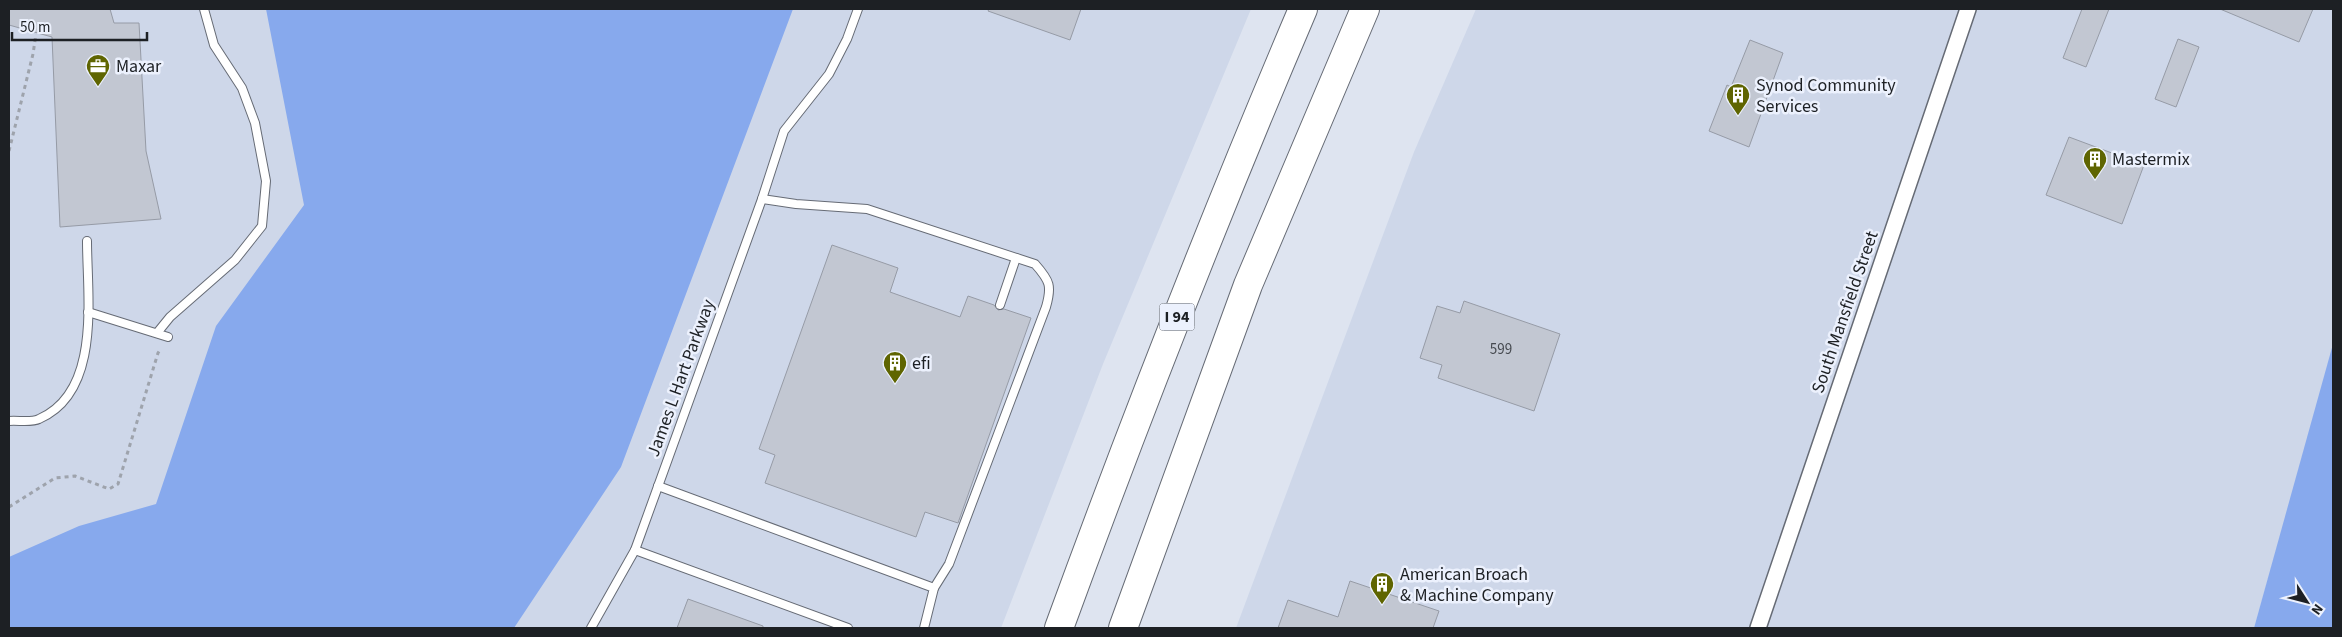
<svg xmlns="http://www.w3.org/2000/svg" width="2342" height="637" viewBox="0 0 2342 637" font-family="'Source Sans 3',sans-serif">
<style>
.built{fill:#ced7e9}
.forest{fill:#87a9ed}
.building{fill:#c2c7d2;stroke:#969ba6}
.lines{fill:none;stroke-linecap:round;stroke-linejoin:round}
.lane-casing{stroke:#666b75;stroke-width:10}
.street-casing{stroke:#666b75;stroke-width:18}
.highway-casing{stroke:#666b75;stroke-width:30}
.path{stroke:#9ea3ac;stroke-width:3;stroke-dasharray:4 4;stroke-linecap:butt}
.lane{stroke:#fff;stroke-width:8}
.street{stroke:#fff;stroke-width:15}
.highway{stroke:#fff;stroke-width:28}
.labels{text-anchor:middle;dominant-baseline:central;stroke-width:5;stroke-linejoin:round;paint-order:stroke}
.number-label{font-size:15px;fill:#464a50}
.shield{fill:#ecf1fd;stroke:#5b5f65;stroke-width:1}
.shield-label{font-size:16px;font-weight:bold;fill:#1d2024}
.poi-label{font-size:18px;fill:#1d2024;stroke:#ecf1fd;text-anchor:start}
.street-label{font-size:18px;fill:#1d2024;stroke:#ecf1fd}
</style>
<rect width="100%" height="100%" fill="#dee4f0"/>
<!-- built -->
<g class="built">
<path d="M 9,9 L 1251,9 L 1103,364 L 1001,628 L 9,628 Z"/>
<path d="M 1476,9 L 2333,9 L 2333,351 L 2254,628 L 1236,628 L 1414,152 Z"/>
</g>
<!-- forest -->
<g class="forest">
<path d="M 266,9 L 793,9 L 621,467 L 514,628 L 9,628 L 9,557 L 79,526 L 156,504 L 216,326 L 304,205 Z"/>
<path d="M 2333,344 L 2333,628 L 2254,628 Z"/>
</g>
<!-- building -->
<g class="building">
<path d="M 9,9 L 110,9 L 114,23 L 139,23 L 146,151 L 161,219 L 60,227 L 52,37 L 9,25 Z"/>
<path d="M 989,9 L 1081,9 L 1070,40 L 988,11 Z"/>
<path d="M 2082,9 L 2109,9 L 2086,67 L 2063,58 Z"/>
<path d="M 2220,9 L 2313,9 L 2299,42 Z"/>
<path d="M 2178,39 L 2199,47 L 2176,107 L 2155,99 Z"/>
<path d="M 1750,40 L 1783,53 L 1749,147 L 1709,131 L 1727,85 L 1731,87 Z"/>
<path d="M 2069,137 L 2144,165 L 2122,224 L 2046,195 Z"/>
<path d="M 832,245 L 898,268 L 890,292 L 960,317 L 968,296 L 994,305 L 998,310 L 1004,309 L 1031,318 L 958,523 L 925,512 L 916,537 L 765,483 L 775,455 L 759,449 Z"/>
<path d="M 1464,301 L 1560,334 L 1534,411 L 1438,378 L 1442,365 L 1420,358 L 1437,306 L 1460,313 Z"/>
<path d="M 1350,581 L 1439,611 L 1433,628 L 1278,628 L 1288,600 L 1338,617 Z"/>
<path d="M 688,599 L 763,626 L 763,628 L 677,628 Z"/>
</g>
<g class="lines">
<!-- lane casing -->
<g class="lane-casing">
<g id="lane">
<path d="M 762,199 L 796,204 L 867,209 L 1035,264 C 1050,281 1052,286 1046,307 L 949,564 L 934,588"/>
<path d="M 1000,305 L 1016,258"/>
<path d="M 88,312 L 168,337"/>
<path d="M 157,333 L 170,317 L 235,260 L 262,226 L 266,181 L 255,123 L 242,88 L 214,45 L 204,9"/>
<path d="M 9,421 C 18,420 31,423 39,419 C 102,392 87,296 87,241"/>
<path d="M 658,486 L 934,588 L 924,628"/>
<path d="M 635,550 L 848,628"/>
<path d="M 591,628 L 635,550 L 762,199 L 784,131 L 829,74 L 847,39 L 858,9"/>
</g>
</g>
<!-- street casing -->
<g class="street-casing">
<path id="street" d="M 1758,628 L 1968,9"/>
</g>
<!-- highway casing -->
<g class="highway-casing">
<g id="highway">
<path d="M 1059,628 C 1135,420 1216,213 1303,9"/>
<path d="M 1123,628 L 1248,285 L 1365,9"/>
</g>
</g>
<!-- path -->
<g class="path">
<path d="M 9,151 L 33,54 L 36,34"/>
<path d="M 9,507 L 55,478 L 75,476 L 109,489 L 118,484 L 158,353 L 161,348"/>
</g>
<!-- lane -->
<use href="#lane" class="lane"/>
<!-- street -->
<use href="#street" class="street"/>
<!-- highway -->
<use href="#highway" class="highway"/>
</g>
<!-- icons -->
<defs>
<g id="office-pin" transform="scale(1.25)"><path d="M0 17L-7.5 6A9.5 9.5 0 1 1 7.5 6Z" fill="#5f6501" stroke="#ecf1fd"/><path d="M-6-3h4V-5.5h4V-3h4V5H-6ZM-1-4.5V-3h2v-1.5ZM-6 0V1H6V0Z" fill="#fff"/></g>
<g id="building-pin" transform="scale(1.25)"><path d="M0 17L-7.5 6A9.5 9.5 0 1 1 7.5 6Z" fill="#5f6501" stroke="#ecf1fd"/><path d="M-4-6H4V6H1V3H-1V6H-4ZM-2.5-4.3h1.7v1.8h-1.7ZM.8-4.3h1.7v1.8H.8ZM-2.5-1h1.7V.8h-1.7ZM.8-1h1.7V.8H.8Z" fill="#fff"/></g>
</defs>
<g fill-rule="evenodd">
<use href="#office-pin" x="98" y="66"/>
<use href="#building-pin" x="1738" y="95"/>
<use href="#building-pin" x="2095" y="159"/>
<use href="#building-pin" x="895" y="363"/>
<use href="#building-pin" x="1382" y="584"/>
</g>
<g class="labels">
<!-- number labels -->
<g class="number-label">
<text x="1501" y="349">599</text>
</g>
<!-- shield labels -->
<rect class="shield" x="1159.5" y="303.5" width="35" height="27" rx="4"/>
<g class="shield-label">
<text x="1177" y="317">I 94</text>
</g>
<!-- poi labels -->
<g class="poi-label">
<text x="116" y="66">Maxar</text>
<text x="1756" y="85">Synod Community<tspan x="1756" dy="21">Services</tspan></text>
<text x="2112" y="159">Mastermix</text>
<text x="912" y="363">efi</text>
<text x="1400" y="574">American Broach<tspan x="1400" dy="21">&amp; Machine Company</tspan></text>
</g>
<!-- street labels -->
<g class="street-label">
<text transform="translate(1845 312) rotate(-71)">South Mansfield Street</text>
<text transform="translate(681 378) rotate(-70)">James L Hart Parkway</text>
</g>
</g>
<!-- border -->
<rect width="2342" height="637" fill="none" stroke="#1d2024" stroke-width="20"/>
<!-- north arrow -->
<g transform="translate(2307 602) rotate(126)" stroke="#ecf1fd" stroke-width="4" paint-order="stroke">
<path d="M0-4L9 19L0 12L-9 19Z" fill="#1d2024"/>
<text y="-8" font-size="14" font-weight="bold" text-anchor="middle" fill="#1d2024">N</text>
</g>
<!-- scale -->
<path d="M12 32v8h135v-8" fill="none" stroke="#1d2024" stroke-width="2.5"/>
<text x="20" y="32" font-size="15" fill="#1d2024" stroke="#ecf1fd" stroke-width="4" paint-order="stroke">50 m</text>
</svg>
